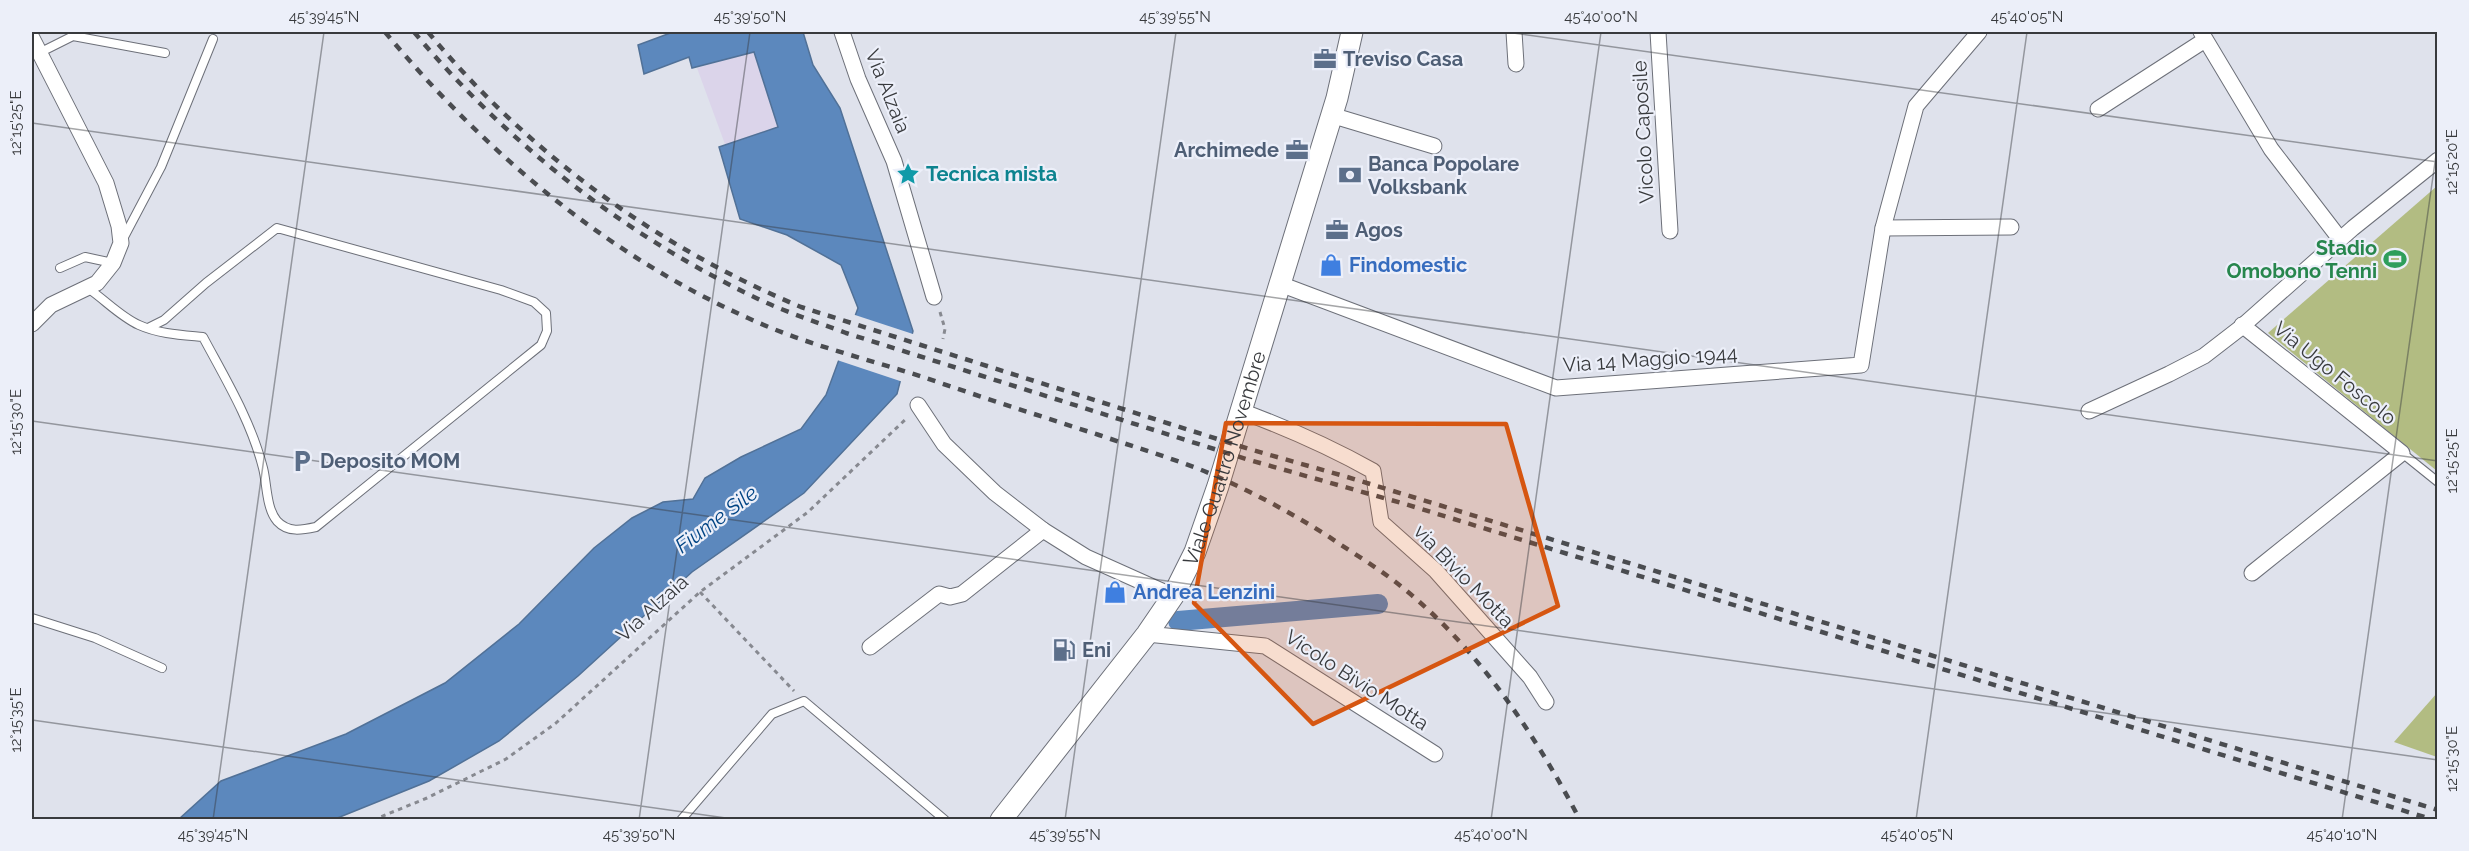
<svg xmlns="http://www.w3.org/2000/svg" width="2469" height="851" viewBox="0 0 2469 851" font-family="Raleway,sans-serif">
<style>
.industrial{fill:#dbd4ea}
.green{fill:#b2bc82}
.water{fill:#5c88bd;stroke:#517197;stroke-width:1.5}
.pier{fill:#dfe2ec}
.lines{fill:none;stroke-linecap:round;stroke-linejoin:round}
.canal{stroke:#5c88bd;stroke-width:20}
.service-casing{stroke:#6d7079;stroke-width:10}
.minor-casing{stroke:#6d7079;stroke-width:17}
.secondary-casing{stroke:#6d7079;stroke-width:23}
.path{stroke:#878990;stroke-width:3;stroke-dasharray:4.5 4.5;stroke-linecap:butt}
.service{stroke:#fff;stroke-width:8}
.minor{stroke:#fff;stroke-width:15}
.secondary{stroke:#fff;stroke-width:21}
.rail{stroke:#4a4c50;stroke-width:4.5;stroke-dasharray:8 8;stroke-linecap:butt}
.marked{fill:#d65611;fill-opacity:0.2;stroke:#d65611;stroke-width:4.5;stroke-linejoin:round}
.ticks{fill:none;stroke:#383a3d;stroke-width:1.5;stroke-opacity:0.45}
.labels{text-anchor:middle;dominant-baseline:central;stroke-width:4.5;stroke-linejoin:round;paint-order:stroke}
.service-label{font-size:20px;font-weight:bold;fill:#4e5e75;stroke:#eceff9;text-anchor:start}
.street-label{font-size:20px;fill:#383a3d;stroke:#eceff9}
.culture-label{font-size:20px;font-weight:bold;fill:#0d838f;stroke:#eceff9;text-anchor:start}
.leisure-label{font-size:20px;font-weight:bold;fill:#27864d;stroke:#eceff9;text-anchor:end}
.shop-label{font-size:20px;font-weight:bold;fill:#366cbe;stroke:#eceff9;text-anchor:start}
.water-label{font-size:21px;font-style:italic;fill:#004484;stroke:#eceff9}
.neatline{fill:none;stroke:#383a3d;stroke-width:2}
.ticks-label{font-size:15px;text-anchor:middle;fill:#383a3d}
</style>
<rect width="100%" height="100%" fill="#dfe2ec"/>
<!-- industrial -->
<path class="industrial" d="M 753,51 L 779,129 L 726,147 L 697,68 Z"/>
<!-- green -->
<g class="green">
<path d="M 2437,186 L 2437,471 L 2268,333 Z"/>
<path d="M 2437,693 L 2437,757 L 2394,742 Z"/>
</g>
<!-- water -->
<path class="water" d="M 673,32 L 803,32 L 813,65 L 840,108 L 913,331 L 897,394 L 804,493 L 692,572 L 578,676 L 499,741 L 429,781 L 335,819 L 179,819 L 221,781 L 346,734 L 445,683 L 519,624 L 594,548 L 632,518 L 663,502 L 693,499 L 705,478 L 741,457 L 801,429 L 826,395 L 858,308 L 841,265 L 787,235 L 740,219 L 719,147 L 778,127 L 754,52 L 692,68 L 689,57 L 644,74 L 638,45 Z"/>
<!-- pier -->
<path class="pier" d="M 852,314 L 916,335 L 903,382 L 837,360 Z"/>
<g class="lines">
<!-- canal -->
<path class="canal" d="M 1178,621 L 1378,604"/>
<!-- service casing -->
<g class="service-casing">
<g id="service">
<path d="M 39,53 L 73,36 L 165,53"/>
<path d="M 123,239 L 161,167 L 213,39"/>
<path d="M 60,268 L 85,257 L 113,263"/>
<path d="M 89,289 C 105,300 121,317 139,325 C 159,334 182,335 203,337 C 226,380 251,421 263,468 C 267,483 266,508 277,521 C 288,533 302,530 316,527 L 541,345 L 547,331 L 546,313 L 534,302 L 501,290 L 277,228 L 206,283 L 164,320 L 148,328"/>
<path d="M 2402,453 L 2438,482"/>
<path d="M 32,618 L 95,638 L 162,668"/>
<path d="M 681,820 L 772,714 L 804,701 L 945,820"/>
</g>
</g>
<!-- minor casing -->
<g class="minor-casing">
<g id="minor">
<path d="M 842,32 L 858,79 L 894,161 L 934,297"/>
<path d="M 1514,32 L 1516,64"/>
<path d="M 1658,32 L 1670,231"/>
<path d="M 2201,32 L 2271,149 L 2340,239"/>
<path d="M 32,38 L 106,183 L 119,226 L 121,243 L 113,263 L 97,283 L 51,305 L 32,324"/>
<path d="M 2098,109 L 2205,40"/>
<path d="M 1331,115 L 1434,146"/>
<path d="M 1883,228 L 2011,227"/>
<path d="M 1280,284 L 1556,388 L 1861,365 L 1883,228 L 1916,106 L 1979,32"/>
<path d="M 2242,325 L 2402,453 L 2252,573"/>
<path d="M 918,405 L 944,444 L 995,493 L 1043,530 L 1086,557 L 1173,596"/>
<path d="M 1241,411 C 1287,428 1330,447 1373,471 L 1381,522 L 1436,571 L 1530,677 L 1546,702"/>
<path d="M 2089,411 L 2169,374 L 2204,356 L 2239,329 L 2353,228 L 2438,160"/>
<path d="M 1147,634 L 1265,646 L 1435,754"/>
<path d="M 870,647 L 939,594 L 950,597 L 962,594 L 1043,530"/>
</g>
</g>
<!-- secondary casing -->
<g class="secondary-casing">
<g id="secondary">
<path id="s1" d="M 1001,820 L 1147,634 L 1173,596 L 1195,552 L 1218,486 L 1337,98 L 1352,32"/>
</g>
</g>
<!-- path -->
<g class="path">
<path d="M 940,312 L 945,329 L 943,339"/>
<path d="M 700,592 L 794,691"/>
<path d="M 373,820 L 427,798 L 506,759 L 556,723 L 700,592 L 808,512 L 908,417"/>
</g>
<!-- service -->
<use href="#service" class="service"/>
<!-- minor -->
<use href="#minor" class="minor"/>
<!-- secondary -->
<use href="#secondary" class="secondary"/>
<!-- rail -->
<g class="rail">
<path d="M 385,32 C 484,151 605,254 748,318 C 804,344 864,358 923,377 C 981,397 1040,416 1099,435 C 1134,447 1169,457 1204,471 C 1247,489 1288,511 1328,536 C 1348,550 1370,563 1389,577 C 1472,639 1533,730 1580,820"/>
<path d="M 414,32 C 507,143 622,233 752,296 C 782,311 814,321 846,333 L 1246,459 L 1405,504 L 2434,820"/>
<path d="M 428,32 C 527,152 657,247 801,307 L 1249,449 L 1344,476 L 2438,810"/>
</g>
</g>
<!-- marked area -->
<path class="marked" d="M 1226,423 L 1506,424 L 1558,606 L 1313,724 L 1194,603 Z"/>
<!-- ticks -->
<path class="ticks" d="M 1506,32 L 2438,162M 32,123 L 2438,461M 32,421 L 2438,760M 32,720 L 740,820M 213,820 L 324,32M 639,820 L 750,32M 1065,820 L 1176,32M 1491,820 L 1601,32M 1916,820 L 2027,32M 2342,820 L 2438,141"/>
<!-- icons -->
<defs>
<g id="office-bare" transform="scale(1.8)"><path d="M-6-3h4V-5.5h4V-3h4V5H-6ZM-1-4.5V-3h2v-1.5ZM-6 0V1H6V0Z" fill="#5c6f8a" stroke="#eceff9" stroke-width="2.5" paint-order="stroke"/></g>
<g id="sight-bare" transform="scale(1.8)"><path d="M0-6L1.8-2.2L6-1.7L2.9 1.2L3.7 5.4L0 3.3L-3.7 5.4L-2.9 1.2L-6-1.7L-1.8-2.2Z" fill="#0f9aa8" stroke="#eceff9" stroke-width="2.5" paint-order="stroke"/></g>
<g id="bank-bare" transform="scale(1.8)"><path d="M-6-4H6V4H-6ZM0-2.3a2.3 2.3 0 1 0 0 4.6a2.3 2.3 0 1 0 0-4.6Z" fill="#5c6f8a" stroke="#eceff9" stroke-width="2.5" paint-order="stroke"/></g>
<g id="stadium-bare" transform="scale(1.8)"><path d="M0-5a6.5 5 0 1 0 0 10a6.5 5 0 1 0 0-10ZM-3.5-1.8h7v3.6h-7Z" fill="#2e9e5b" stroke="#eceff9" stroke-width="2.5" paint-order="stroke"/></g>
<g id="shop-bare" transform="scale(1.8)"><path d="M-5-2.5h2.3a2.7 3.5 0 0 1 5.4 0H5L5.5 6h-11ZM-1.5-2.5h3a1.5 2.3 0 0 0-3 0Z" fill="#3f7fe0" stroke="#eceff9" stroke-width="2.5" paint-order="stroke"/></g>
<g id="parking-bare" transform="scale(1.8)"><path d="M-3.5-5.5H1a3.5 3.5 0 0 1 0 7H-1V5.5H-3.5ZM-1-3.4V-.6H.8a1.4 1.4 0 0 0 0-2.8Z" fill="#5c6f8a" stroke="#eceff9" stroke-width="2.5" paint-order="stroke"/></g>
<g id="fuel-bare" transform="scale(1.8)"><path d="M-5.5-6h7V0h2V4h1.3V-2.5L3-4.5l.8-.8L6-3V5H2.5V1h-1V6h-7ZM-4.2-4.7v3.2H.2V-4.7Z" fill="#5c6f8a" stroke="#eceff9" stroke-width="2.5" paint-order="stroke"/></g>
</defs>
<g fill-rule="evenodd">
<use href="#office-bare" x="1325" y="59"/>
<use href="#office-bare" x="1297" y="150"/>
<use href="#sight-bare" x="908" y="174"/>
<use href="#bank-bare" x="1350" y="175"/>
<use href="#office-bare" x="1337" y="230"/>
<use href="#stadium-bare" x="2395" y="259"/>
<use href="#shop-bare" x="1331" y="265"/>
<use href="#parking-bare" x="302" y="461"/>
<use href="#shop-bare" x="1115" y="592"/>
<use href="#fuel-bare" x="1064" y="650"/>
</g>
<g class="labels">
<!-- service labels -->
<g class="service-label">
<text x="1343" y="59">Treviso Casa</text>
<text x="1279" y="150" text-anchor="end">Archimede</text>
<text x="1368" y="164">Banca Popolare<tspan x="1368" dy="23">Volksbank</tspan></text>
<text x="1355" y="230">Agos</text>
<text x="320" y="461">Deposito MOM</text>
<text x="1082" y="650">Eni</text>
</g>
<!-- street labels -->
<g class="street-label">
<text transform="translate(888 91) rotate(68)">Via Alzaia</text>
<text transform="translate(1643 132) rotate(-93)">Vicolo Caposile</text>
<text transform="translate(1650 359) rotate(-4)">Via 14 Maggio 1944</text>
<text transform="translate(2335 373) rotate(39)">Via Ugo Foscolo</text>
<text stroke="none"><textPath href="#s1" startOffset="430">Viale Quattro Novembre</textPath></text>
<text transform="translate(1464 576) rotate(46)">via Bivio Motta</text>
<text transform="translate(652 608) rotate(-42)">Via Alzaia</text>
<text transform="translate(1357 680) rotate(33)">Vicolo Bivio Motta</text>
</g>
<!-- culture labels -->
<g class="culture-label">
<text x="926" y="174">Tecnica mista</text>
</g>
<!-- leisure labels -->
<g class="leisure-label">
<text x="2377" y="248">Stadio<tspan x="2377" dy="23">Omobono Tenni</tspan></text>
</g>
<!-- shop labels -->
<g class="shop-label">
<text x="1349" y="265">Findomestic</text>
<text x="1133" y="592">Andrea Lenzini</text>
</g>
<!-- water labels -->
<g class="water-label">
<text transform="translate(716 519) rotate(-37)">Fiume Sile</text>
</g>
</g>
<!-- border -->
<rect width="2469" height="851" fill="none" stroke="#eceff9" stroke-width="66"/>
<rect x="33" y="33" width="2403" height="785" class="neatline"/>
<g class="ticks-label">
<text x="324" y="22">45°39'45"N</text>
<text x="750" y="22">45°39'50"N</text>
<text x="1175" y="22">45°39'55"N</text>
<text x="1601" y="22">45°40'00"N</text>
<text x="2027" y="22">45°40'05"N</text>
<text transform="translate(16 123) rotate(-90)" y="5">12°15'25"E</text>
<text transform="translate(2452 162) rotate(-90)" y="5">12°15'20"E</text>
<text transform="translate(16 422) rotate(-90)" y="5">12°15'30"E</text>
<text transform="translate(2452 461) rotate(-90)" y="5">12°15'25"E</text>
<text transform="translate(16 720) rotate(-90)" y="5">12°15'35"E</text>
<text transform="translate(2452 759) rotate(-90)" y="5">12°15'30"E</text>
<text x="213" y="840">45°39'45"N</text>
<text x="639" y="840">45°39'50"N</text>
<text x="1065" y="840">45°39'55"N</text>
<text x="1491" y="840">45°40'00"N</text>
<text x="1917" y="840">45°40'05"N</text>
<text x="2342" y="840">45°40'10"N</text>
</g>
</svg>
